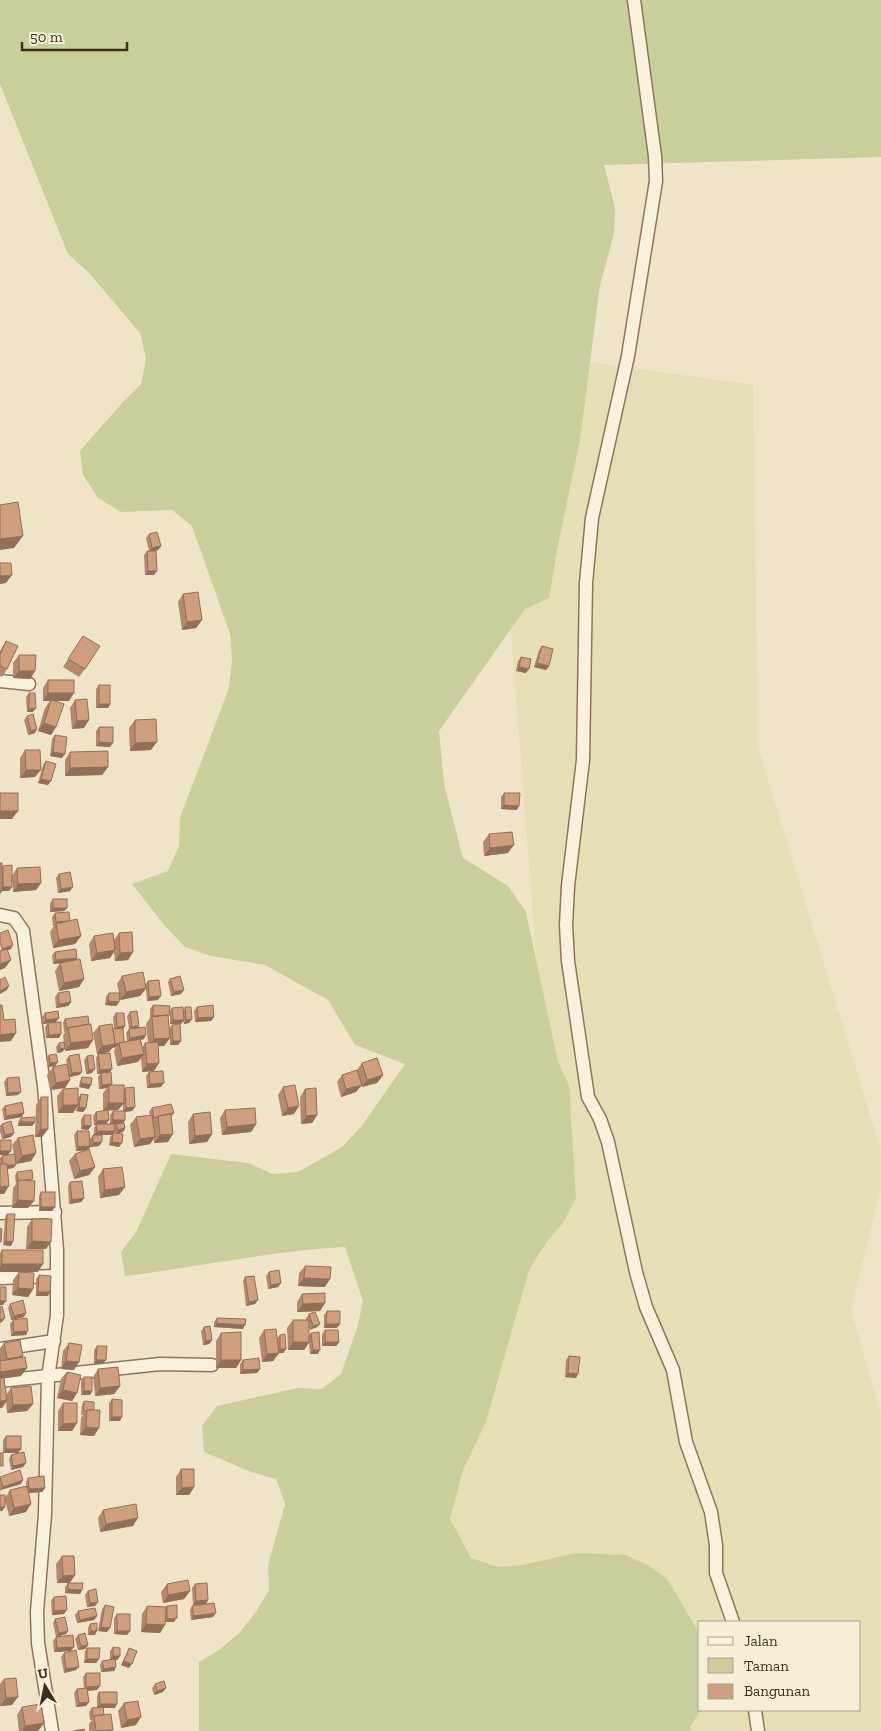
<svg xmlns="http://www.w3.org/2000/svg" width="881" height="1731" viewBox="0 0 881 1731" font-family="'Zilla Slab',serif">
<style>
.farmland{fill:#e6deb5;fill-rule:evenodd}
.green{fill:#c9cf9b}
.lines{fill:none;stroke-linecap:round;stroke-linejoin:round}
.minor-casing{stroke:#8d765c;stroke-width:15}
.minor{stroke:#faf1dc;stroke-width:12}
.wall{fill:#b2896c;fill-rule:evenodd}
.shaded-wall{fill:#916f58}
.building{fill:#cf9f7d;stroke:#916f58}
</style>
<rect width="100%" height="100%" fill="#f0e4c8"/>
<!-- farmland -->
<path class="farmland" d="M 489,348 L 753,385 L 758,747 L 881,1151 L 881,1187 L 851,1310 L 881,1415 L 881,1731 L 489,1731 L 424,1519 L 550,1137 ZM 700,1622 L 860,1622 L 860,1710 L 700,1710 Z"/>
<!-- green -->
<path class="green" d="M 0,0 L 881,0 L 881,157 L 604,165 L 615,208 L 614,234 L 600,285 L 580,440 L 558,545 L 549,598 L 525,609 L 439,731 L 444,784 L 463,858 L 508,886 L 526,912 L 558,1062 L 569,1085 L 576,1198 L 563,1223 L 546,1243 L 529,1270 L 486,1422 L 463,1470 L 450,1519 L 471,1558 L 498,1567 L 523,1565 L 575,1553 L 625,1555 L 648,1565 L 668,1580 L 700,1635 L 701,1710 L 690,1727 L 691,1731 L 199,1731 L 199,1662 L 219,1650 L 239,1633 L 256,1612 L 269,1590 L 268,1565 L 285,1504 L 276,1479 L 251,1472 L 204,1452 L 202,1426 L 217,1406 L 297,1388 L 322,1389 L 341,1374 L 358,1325 L 363,1301 L 345,1247 C 271,1251 199,1267 125,1276 L 121,1252 L 136,1232 L 171,1154 L 248,1163 L 273,1174 L 298,1172 L 342,1147 L 361,1127 L 405,1064 L 355,1045 L 328,1000 L 265,965 L 211,956 L 185,947 L 165,926 L 132,884 L 168,871 L 179,846 L 180,818 L 229,688 L 232,660 L 230,634 L 192,526 L 172,510 L 121,512 L 98,498 L 83,475 L 80,451 L 123,402 L 141,384 L 146,358 L 140,333 L 89,273 L 68,254 L 0,84 Z"/>
<g class="lines">
<!-- minor casing -->
<g class="minor-casing">
<g id="minor">
<path d="M 634,0 L 655,156 L 656,181 L 628,356 L 592,518 L 586,583 L 583,760 L 568,886 L 566,925 L 568,961 L 588,1097 L 600,1119 L 608,1142 L 636,1272 L 646,1307 L 673,1370 L 686,1442 L 711,1512 L 716,1545 L 716,1573 L 733,1622"/>
<path d="M 0,681 L 29,684"/>
<path d="M 0,915 L 14,918 L 23,931 L 44,1086 L 57,1250 L 57,1315 L 48,1378 L 45,1514 L 37,1612 L 38,1643 L 52,1731"/>
<path d="M 0,1213 L 55,1212"/>
<path d="M 0,1278 L 55,1276"/>
<path d="M 0,1349 L 54,1341"/>
<path d="M 0,1381 L 160,1364 L 212,1365"/>
<path d="M 755,1710 L 758,1731"/>
</g>
</g>
<!-- minor -->
<use href="#minor" class="minor"/>
</g>
<!-- wall -->
<g class="wall">
<path d="M 149,534 L 161,546 L 158,550 L 156,551 L 154,575 L 145,575 L 144,555 L 147,551 L 149,551 L 146,538 Z"/>
<path d="M 183,594 L 202,620 L 196,628 L 182,630 L 178,602 Z"/>
<path d="M 83,636 L 85,669 L 79,677 L 63,667 Z"/>
<path d="M 6,641 L 7,669 L 2,677 L 0,676 L 0,651 Z"/>
<path d="M 542,646 L 549,666 L 546,670 L 534,667 L 539,650 Z"/>
<path d="M 19,655 L 35,671 L 30,679 L 13,678 L 13,663 Z"/>
<path d="M 521,657 L 526,673 L 516,671 L 518,661 Z"/>
<path d="M 48,680 L 69,701 L 54,701 L 51,735 L 38,731 L 45,708 L 50,701 L 43,701 L 43,688 Z"/>
<path d="M 99,685 L 110,704 L 108,708 L 96,708 L 96,689 Z"/>
<path d="M 29,693 L 33,712 L 27,712 L 26,697 Z"/>
<path d="M 75,700 L 84,728 L 72,729 L 70,708 Z"/>
<path d="M 27,716 L 35,733 L 28,735 L 24,720 Z"/>
<path d="M 135,720 L 151,750 L 130,751 L 129,728 Z"/>
<path d="M 99,727 L 110,747 L 96,746 L 96,731 Z"/>
<path d="M 55,735 L 62,758 L 50,756 L 52,739 Z"/>
<path d="M 25,750 L 35,777 L 20,778 L 20,758 Z"/>
<path d="M 70,752 L 108,767 L 102,775 L 65,776 L 65,760 Z"/>
<path d="M 46,761 L 48,785 L 38,783 L 43,765 Z"/>
<path d="M 504,793 L 517,810 L 501,809 L 501,797 Z"/>
<path d="M 489,834 L 508,853 L 484,856 L 483,842 Z"/>
<path d="M 0,863 L 2,867 L 3,866 L 12,887 L 9,891 L 2,891 L 0,894 Z"/>
<path d="M 17,868 L 41,883 L 36,890 L 13,892 L 12,876 Z"/>
<path d="M 59,874 L 70,891 L 58,893 L 56,878 Z"/>
<path d="M 53,899 L 67,908 L 64,911 L 50,912 L 50,903 Z"/>
<path d="M 55,913 L 70,921 L 81,936 L 75,944 L 53,948 L 50,932 L 54,926 L 53,926 L 52,917 Z"/>
<path d="M 119,933 L 133,952 L 128,960 L 115,961 L 114,952 L 110,958 L 91,961 L 89,944 L 94,936 L 114,940 Z"/>
<path d="M 55,952 L 77,958 L 76,960 L 84,979 L 79,987 L 59,991 L 55,971 L 60,963 L 53,964 L 52,955 Z"/>
<path d="M 122,976 L 145,985 L 148,981 L 158,1000 L 147,1001 L 146,989 L 140,996 L 120,1000 L 119,996 L 119,1002 L 116,1006 L 105,1005 L 106,996 L 109,993 L 119,993 L 117,984 Z"/>
<path d="M 170,979 L 181,994 L 171,996 L 168,982 Z"/>
<path d="M 58,993 L 71,1002 L 68,1006 L 56,1008 L 55,997 Z"/>
<path d="M 153,1005 L 170,1011 L 172,1008 L 184,1010 L 185,1007 L 192,1019 L 189,1023 L 184,1024 L 183,1021 L 181,1024 L 170,1024 L 170,1012 L 169,1016 L 168,1018 L 170,1037 L 169,1029 L 172,1025 L 181,1041 L 178,1045 L 170,1045 L 170,1038 L 164,1046 L 158,1046 L 154,1071 L 142,1072 L 141,1058 L 138,1062 L 117,1066 L 114,1051 L 116,1047 L 112,1048 L 109,1052 L 97,1054 L 93,1033 L 99,1026 L 113,1030 L 114,1029 L 113,1017 L 116,1013 L 125,1026 L 123,1029 L 124,1042 L 127,1041 L 126,1033 L 129,1029 L 127,1016 L 130,1012 L 137,1028 L 144,1039 L 141,1040 L 142,1048 L 145,1043 L 148,1043 L 146,1024 L 150,1018 L 150,1009 Z"/>
<path d="M 197,1007 L 214,1017 L 211,1021 L 195,1022 L 194,1011 Z"/>
<path d="M 45,1013 L 56,1022 L 51,1023 L 61,1034 L 59,1038 L 46,1038 L 45,1027 L 48,1023 L 43,1024 L 42,1017 Z"/>
<path d="M 65,1019 L 88,1048 L 65,1051 L 65,1049 L 62,1052 L 57,1053 L 56,1047 L 59,1043 L 64,1042 L 63,1036 L 65,1032 L 64,1032 L 63,1023 Z"/>
<path d="M 98,1054 L 112,1069 L 110,1072 L 112,1084 L 111,1085 L 124,1090 L 125,1088 L 135,1107 L 132,1111 L 125,1112 L 125,1120 L 124,1123 L 125,1128 L 123,1132 L 116,1133 L 119,1147 L 109,1145 L 110,1137 L 113,1133 L 115,1133 L 114,1131 L 112,1135 L 102,1135 L 99,1146 L 90,1147 L 88,1150 L 95,1167 L 89,1175 L 74,1179 L 69,1161 L 75,1154 L 85,1151 L 76,1151 L 74,1135 L 77,1131 L 90,1139 L 93,1135 L 94,1135 L 94,1128 L 96,1125 L 94,1125 L 93,1116 L 96,1112 L 103,1111 L 103,1093 L 107,1088 L 99,1089 L 98,1077 L 100,1074 L 97,1074 L 96,1058 ZM 123,1104 L 123,1111 L 113,1111 L 110,1115 L 110,1124 L 106,1124 L 109,1120 L 108,1110 L 118,1110 Z"/>
<path d="M 49,1055 L 58,1062 L 55,1066 L 48,1067 L 46,1059 Z"/>
<path d="M 69,1056 L 82,1072 L 79,1075 L 70,1077 L 70,1080 L 65,1088 L 50,1090 L 47,1075 L 53,1067 L 68,1068 L 66,1060 Z"/>
<path d="M 87,1056 L 92,1073 L 86,1074 L 84,1060 Z"/>
<path d="M 362,1063 L 383,1075 L 377,1083 L 362,1087 L 361,1085 L 356,1092 L 341,1097 L 337,1082 L 342,1075 L 357,1070 Z"/>
<path d="M 149,1072 L 161,1087 L 147,1088 L 146,1076 Z"/>
<path d="M 82,1077 L 89,1089 L 79,1087 L 80,1081 Z"/>
<path d="M 7,1078 L 18,1095 L 6,1096 L 4,1082 Z"/>
<path d="M 283,1087 L 294,1114 L 282,1116 L 278,1095 Z"/>
<path d="M 63,1089 L 78,1098 L 81,1094 L 86,1108 L 83,1112 L 76,1111 L 77,1107 L 73,1113 L 58,1113 L 57,1096 Z"/>
<path d="M 305,1089 L 317,1115 L 312,1123 L 301,1124 L 300,1097 Z"/>
<path d="M 41,1097 L 48,1129 L 42,1137 L 35,1137 L 36,1105 Z"/>
<path d="M 5,1106 L 22,1117 L 4,1120 L 2,1109 Z"/>
<path d="M 152,1108 L 174,1113 L 172,1116 L 168,1142 L 154,1143 L 154,1139 L 150,1144 L 134,1147 L 130,1125 L 136,1117 L 150,1115 L 149,1112 Z"/>
<path d="M 225,1110 L 256,1124 L 251,1132 L 222,1135 L 220,1118 Z"/>
<path d="M 193,1114 L 212,1134 L 207,1142 L 189,1144 L 188,1122 Z"/>
<path d="M 84,1115 L 91,1126 L 88,1130 L 81,1129 L 81,1119 Z"/>
<path d="M 21,1118 L 35,1122 L 32,1126 L 18,1126 L 18,1122 Z"/>
<path d="M 2,1124 L 14,1133 L 11,1137 L 2,1139 L 0,1131 L 0,1126 Z"/>
<path d="M 18,1138 L 36,1153 L 31,1161 L 16,1164 L 13,1168 L 8,1169 L 4,1194 L 0,1194 L 0,1158 L 2,1156 L 14,1154 L 12,1145 Z"/>
<path d="M 103,1169 L 119,1195 L 100,1198 L 98,1177 Z"/>
<path d="M 17,1172 L 32,1181 L 28,1208 L 12,1208 L 13,1188 L 16,1184 L 15,1176 Z"/>
<path d="M 70,1182 L 84,1198 L 81,1202 L 69,1204 L 68,1186 Z"/>
<path d="M 41,1192 L 55,1207 L 52,1211 L 39,1211 L 39,1196 Z"/>
<path d="M 7,1214 L 11,1246 L 3,1245 L 5,1218 Z"/>
<path d="M 32,1219 L 46,1249 L 26,1249 L 27,1227 Z"/>
<path d="M 2,1250 L 38,1272 L 20,1272 L 33,1289 L 28,1297 L 12,1295 L 13,1280 L 19,1272 L 0,1272 L 0,1253 Z"/>
<path d="M 305,1266 L 325,1287 L 298,1286 L 299,1273 Z"/>
<path d="M 269,1272 L 281,1283 L 278,1287 L 268,1289 L 266,1276 Z"/>
<path d="M 39,1275 L 48,1296 L 36,1296 L 36,1279 Z"/>
<path d="M 245,1277 L 258,1300 L 255,1304 L 246,1306 L 243,1281 Z"/>
<path d="M 302,1294 L 325,1303 L 320,1311 L 297,1312 L 297,1302 Z"/>
<path d="M 10,1304 L 24,1317 L 11,1320 L 8,1308 Z"/>
<path d="M 327,1311 L 337,1328 L 324,1328 L 324,1315 Z"/>
<path d="M 309,1314 L 320,1324 L 317,1327 L 310,1330 L 309,1327 L 309,1335 L 311,1333 L 318,1354 L 310,1354 L 309,1343 L 304,1350 L 288,1350 L 287,1328 L 293,1320 L 306,1320 L 306,1318 Z"/>
<path d="M 217,1318 L 243,1329 L 214,1327 L 214,1322 Z"/>
<path d="M 13,1320 L 26,1335 L 11,1336 L 10,1324 Z"/>
<path d="M 204,1327 L 212,1340 L 209,1344 L 203,1345 L 201,1331 Z"/>
<path d="M 264,1330 L 277,1338 L 280,1335 L 286,1349 L 283,1353 L 279,1353 L 273,1361 L 262,1362 L 259,1338 Z"/>
<path d="M 325,1330 L 339,1342 L 336,1346 L 322,1346 L 322,1334 Z"/>
<path d="M 221,1333 L 241,1360 L 236,1368 L 216,1368 L 216,1341 Z"/>
<path d="M 4,1343 L 22,1358 L 21,1376 L 4,1378 L 6,1395 L 11,1388 L 33,1404 L 27,1411 L 7,1413 L 6,1402 L 2,1408 L 0,1408 L 0,1348 Z"/>
<path d="M 69,1343 L 74,1370 L 61,1369 L 63,1351 Z"/>
<path d="M 97,1346 L 103,1364 L 94,1364 L 94,1350 Z"/>
<path d="M 569,1356 L 576,1378 L 565,1377 L 566,1360 Z"/>
<path d="M 243,1360 L 260,1369 L 257,1373 L 240,1374 L 240,1364 Z"/>
<path d="M 98,1369 L 120,1386 L 114,1394 L 95,1396 L 93,1377 Z"/>
<path d="M 67,1372 L 77,1393 L 72,1401 L 57,1398 L 61,1379 Z"/>
<path d="M 84,1377 L 92,1391 L 90,1395 L 81,1395 L 81,1381 Z"/>
<path d="M 112,1399 L 120,1421 L 109,1421 L 109,1403 Z"/>
<path d="M 84,1401 L 94,1436 L 80,1435 L 81,1418 L 83,1415 L 81,1415 L 82,1405 Z"/>
<path d="M 63,1403 L 77,1423 L 72,1431 L 58,1431 L 58,1411 Z"/>
<path d="M 6,1436 L 21,1449 L 18,1453 L 3,1453 L 3,1440 Z"/>
<path d="M 11,1455 L 26,1463 L 23,1467 L 11,1470 L 9,1459 Z"/>
<path d="M 181,1469 L 194,1487 L 189,1495 L 176,1495 L 176,1477 Z"/>
<path d="M 0,1477 L 21,1484 L 1,1490 L 0,1492 Z"/>
<path d="M 28,1478 L 45,1488 L 42,1492 L 29,1493 L 26,1512 L 9,1516 L 5,1500 L 5,1507 L 2,1511 L 5,1498 L 10,1490 L 26,1486 L 26,1482 Z"/>
<path d="M 103,1510 L 133,1526 L 100,1532 L 98,1518 Z"/>
<path d="M 62,1556 L 75,1575 L 70,1583 L 82,1590 L 80,1594 L 65,1593 L 65,1587 L 68,1583 L 57,1583 L 56,1564 Z"/>
<path d="M 167,1584 L 190,1591 L 184,1599 L 163,1603 L 161,1592 Z"/>
<path d="M 195,1584 L 208,1600 L 206,1604 L 193,1605 L 192,1588 Z"/>
<path d="M 88,1591 L 98,1602 L 95,1606 L 87,1607 L 85,1595 Z"/>
<path d="M 54,1597 L 64,1614 L 52,1615 L 51,1601 Z"/>
<path d="M 105,1605 L 107,1632 L 98,1631 L 102,1609 Z"/>
<path d="M 147,1606 L 166,1607 L 167,1606 L 174,1622 L 165,1622 L 160,1633 L 141,1632 L 142,1614 Z"/>
<path d="M 192,1606 L 213,1617 L 191,1620 L 190,1610 Z"/>
<path d="M 78,1611 L 97,1616 L 94,1620 L 77,1623 L 75,1615 Z"/>
<path d="M 117,1614 L 130,1631 L 127,1635 L 114,1634 L 114,1618 Z"/>
<path d="M 55,1619 L 68,1631 L 66,1634 L 56,1637 L 53,1623 Z"/>
<path d="M 90,1624 L 95,1635 L 88,1635 L 88,1628 Z"/>
<path d="M 78,1635 L 88,1645 L 85,1649 L 78,1650 L 75,1639 Z"/>
<path d="M 56,1637 L 71,1651 L 54,1652 L 53,1641 Z"/>
<path d="M 113,1647 L 120,1656 L 117,1660 L 116,1660 L 114,1671 L 101,1672 L 100,1665 L 102,1661 L 110,1660 L 110,1651 Z"/>
<path d="M 87,1648 L 99,1659 L 96,1663 L 84,1663 L 85,1651 Z"/>
<path d="M 129,1648 L 129,1668 L 121,1665 L 127,1652 Z"/>
<path d="M 64,1653 L 76,1670 L 64,1673 L 61,1657 Z"/>
<path d="M 86,1673 L 97,1690 L 87,1691 L 89,1702 L 86,1706 L 76,1707 L 74,1693 L 77,1689 L 84,1688 L 83,1677 Z"/>
<path d="M 4,1679 L 12,1705 L 0,1706 L 0,1684 Z"/>
<path d="M 155,1684 L 163,1692 L 154,1695 L 152,1688 Z"/>
<path d="M 99,1692 L 115,1708 L 103,1708 L 104,1715 L 112,1731 L 89,1731 L 89,1724 L 92,1720 L 90,1720 L 89,1712 L 92,1708 L 97,1708 L 97,1696 Z"/>
<path d="M 124,1703 L 136,1725 L 121,1728 L 118,1711 Z"/>
<path d="M 22,1707 L 44,1723 L 38,1731 L 19,1731 L 17,1715 Z"/>
</g>
<!-- shaded-wall -->
<g class="shaded-wall">
<path d="M 23,536 L 14,548 L 0,550 L 0,539 Z"/>
<path d="M 161,546 L 158,550 L 149,552 L 152,548 Z"/>
<path d="M 148,571 L 157,571 L 154,575 L 145,575 Z"/>
<path d="M 12,575 L 6,583 L 0,584 L 0,576 Z"/>
<path d="M 202,620 L 196,628 L 182,630 L 187,622 Z"/>
<path d="M 537,663 L 549,666 L 546,670 L 534,667 Z"/>
<path d="M 519,667 L 529,669 L 526,673 L 516,671 Z"/>
<path d="M 19,671 L 35,671 L 30,679 L 13,678 Z"/>
<path d="M 48,693 L 74,693 L 69,701 L 43,701 Z"/>
<path d="M 99,704 L 110,704 L 108,708 L 96,708 Z"/>
<path d="M 36,708 L 33,712 L 27,712 L 29,709 Z"/>
<path d="M 89,720 L 84,728 L 72,729 L 77,721 Z"/>
<path d="M 44,723 L 56,727 L 51,735 L 38,731 Z"/>
<path d="M 37,729 L 35,733 L 28,735 L 31,731 Z"/>
<path d="M 99,742 L 113,743 L 110,747 L 96,746 Z"/>
<path d="M 157,742 L 151,750 L 130,751 L 135,743 Z"/>
<path d="M 53,752 L 65,754 L 62,758 L 50,756 Z"/>
<path d="M 108,767 L 102,775 L 65,776 L 70,768 Z"/>
<path d="M 26,770 L 41,770 L 35,777 L 20,778 Z"/>
<path d="M 41,779 L 51,781 L 48,785 L 38,783 Z"/>
<path d="M 504,805 L 519,806 L 517,810 L 501,809 Z"/>
<path d="M 0,811 L 18,811 L 12,819 L 0,819 Z"/>
<path d="M 514,845 L 508,853 L 484,856 L 490,848 Z"/>
<path d="M 41,883 L 36,890 L 13,892 L 18,884 Z"/>
<path d="M 3,887 L 12,887 L 9,891 L 2,891 L 0,894 L 0,891 Z"/>
<path d="M 73,887 L 70,891 L 58,893 L 61,889 Z"/>
<path d="M 53,908 L 67,908 L 64,911 L 50,912 Z"/>
<path d="M 81,936 L 75,944 L 53,948 L 59,940 Z"/>
<path d="M 13,945 L 11,949 L 0,953 L 2,949 Z"/>
<path d="M 115,950 L 110,958 L 91,961 L 97,953 Z"/>
<path d="M 133,952 L 128,960 L 115,961 L 120,953 Z"/>
<path d="M 77,958 L 74,962 L 53,964 L 56,960 Z"/>
<path d="M 11,960 L 5,968 L 0,970 L 0,964 Z"/>
<path d="M 84,979 L 79,987 L 59,991 L 64,983 Z"/>
<path d="M 9,986 L 7,990 L 0,994 L 0,991 Z"/>
<path d="M 146,988 L 140,996 L 120,1000 L 126,992 Z"/>
<path d="M 184,990 L 181,994 L 171,996 L 174,992 Z"/>
<path d="M 161,996 L 158,1000 L 147,1001 L 149,997 Z"/>
<path d="M 108,1001 L 119,1002 L 116,1006 L 105,1005 Z"/>
<path d="M 71,1002 L 68,1006 L 56,1008 L 59,1004 Z"/>
<path d="M 214,1017 L 211,1021 L 195,1022 L 198,1018 Z"/>
<path d="M 59,1018 L 56,1022 L 43,1024 L 46,1020 Z"/>
<path d="M 192,1019 L 189,1023 L 184,1024 L 186,1020 Z"/>
<path d="M 173,1020 L 184,1020 L 181,1024 L 170,1024 Z"/>
<path d="M 125,1026 L 122,1030 L 114,1031 L 117,1027 Z"/>
<path d="M 139,1026 L 136,1030 L 129,1031 L 132,1027 Z"/>
<path d="M 16,1033 L 11,1041 L 0,1042 L 0,1035 Z"/>
<path d="M 61,1034 L 59,1038 L 46,1038 L 49,1035 Z"/>
<path d="M 146,1035 L 144,1039 L 127,1042 L 130,1038 Z"/>
<path d="M 170,1038 L 164,1046 L 148,1047 L 154,1039 Z"/>
<path d="M 93,1040 L 88,1048 L 65,1051 L 71,1043 Z"/>
<path d="M 173,1041 L 181,1041 L 178,1045 L 170,1045 Z"/>
<path d="M 119,1043 L 116,1047 L 112,1048 L 109,1052 L 97,1054 L 102,1046 Z"/>
<path d="M 65,1048 L 62,1052 L 57,1053 L 60,1049 Z"/>
<path d="M 144,1054 L 138,1062 L 117,1066 L 122,1058 Z"/>
<path d="M 58,1062 L 55,1066 L 48,1067 L 50,1063 Z"/>
<path d="M 159,1063 L 154,1071 L 142,1072 L 147,1064 Z"/>
<path d="M 95,1069 L 92,1073 L 86,1074 L 89,1070 Z"/>
<path d="M 112,1069 L 109,1073 L 97,1074 L 100,1070 Z"/>
<path d="M 82,1072 L 79,1075 L 69,1077 L 72,1073 Z"/>
<path d="M 383,1075 L 377,1083 L 362,1087 L 367,1080 Z"/>
<path d="M 70,1080 L 65,1088 L 50,1090 L 56,1083 Z"/>
<path d="M 81,1083 L 91,1085 L 89,1089 L 79,1087 Z"/>
<path d="M 164,1083 L 161,1087 L 147,1088 L 150,1084 Z"/>
<path d="M 112,1084 L 109,1088 L 109,1085 L 107,1088 L 99,1089 L 102,1085 Z"/>
<path d="M 362,1085 L 356,1092 L 341,1097 L 346,1089 Z"/>
<path d="M 21,1092 L 18,1095 L 6,1096 L 8,1093 Z"/>
<path d="M 109,1103 L 124,1103 L 118,1110 L 103,1111 Z"/>
<path d="M 63,1105 L 78,1105 L 73,1113 L 58,1113 Z"/>
<path d="M 299,1106 L 294,1114 L 282,1116 L 288,1108 Z"/>
<path d="M 79,1107 L 86,1108 L 83,1112 L 76,1111 Z"/>
<path d="M 135,1107 L 132,1111 L 123,1112 L 126,1108 Z"/>
<path d="M 24,1113 L 22,1117 L 4,1120 L 6,1116 Z"/>
<path d="M 317,1115 L 312,1123 L 301,1124 L 306,1116 Z"/>
<path d="M 109,1120 L 106,1124 L 94,1125 L 97,1121 Z"/>
<path d="M 113,1120 L 125,1120 L 122,1124 L 110,1124 Z"/>
<path d="M 21,1122 L 35,1122 L 32,1126 L 18,1126 Z"/>
<path d="M 256,1124 L 251,1132 L 222,1135 L 227,1127 Z"/>
<path d="M 84,1125 L 91,1126 L 88,1130 L 81,1129 Z"/>
<path d="M 125,1128 L 123,1132 L 115,1134 L 118,1130 Z"/>
<path d="M 41,1129 L 48,1129 L 42,1137 L 35,1137 Z"/>
<path d="M 97,1131 L 115,1131 L 112,1135 L 94,1135 Z"/>
<path d="M 14,1133 L 11,1137 L 2,1139 L 5,1135 Z"/>
<path d="M 173,1134 L 168,1142 L 154,1143 L 160,1135 Z"/>
<path d="M 212,1134 L 207,1142 L 189,1144 L 195,1136 Z"/>
<path d="M 155,1137 L 150,1144 L 134,1147 L 140,1139 Z"/>
<path d="M 102,1142 L 99,1146 L 90,1147 L 88,1150 L 76,1151 L 78,1147 L 90,1146 L 93,1143 Z"/>
<path d="M 112,1142 L 122,1143 L 119,1147 L 109,1145 Z"/>
<path d="M 0,1151 L 11,1151 L 8,1155 L 0,1155 Z"/>
<path d="M 36,1153 L 31,1161 L 16,1164 L 22,1156 Z"/>
<path d="M 16,1165 L 13,1168 L 0,1170 L 3,1166 Z"/>
<path d="M 95,1167 L 89,1175 L 74,1179 L 80,1171 Z"/>
<path d="M 9,1186 L 4,1194 L 0,1194 L 0,1187 Z"/>
<path d="M 125,1187 L 119,1195 L 100,1198 L 105,1190 Z"/>
<path d="M 84,1198 L 81,1202 L 69,1204 L 72,1200 Z"/>
<path d="M 18,1200 L 34,1201 L 28,1208 L 12,1208 Z"/>
<path d="M 41,1207 L 55,1207 L 52,1211 L 39,1211 Z"/>
<path d="M 6,1241 L 13,1242 L 11,1246 L 3,1245 Z"/>
<path d="M 32,1241 L 51,1242 L 46,1249 L 26,1249 Z"/>
<path d="M 2,1264 L 43,1264 L 38,1272 L 0,1272 L 0,1267 Z"/>
<path d="M 304,1278 L 330,1279 L 325,1287 L 298,1286 Z"/>
<path d="M 281,1283 L 278,1287 L 268,1289 L 271,1285 Z"/>
<path d="M 18,1288 L 33,1289 L 28,1297 L 12,1295 Z"/>
<path d="M 38,1292 L 50,1292 L 48,1296 L 36,1296 Z"/>
<path d="M 258,1300 L 255,1304 L 246,1306 L 249,1302 Z"/>
<path d="M 0,1301 L 6,1301 L 3,1305 L 0,1305 Z"/>
<path d="M 325,1303 L 320,1311 L 297,1312 L 303,1304 Z"/>
<path d="M 26,1313 L 24,1317 L 11,1320 L 14,1316 Z"/>
<path d="M 5,1318 L 2,1322 L 0,1323 L 0,1320 Z"/>
<path d="M 217,1323 L 245,1325 L 243,1329 L 214,1327 Z"/>
<path d="M 320,1324 L 317,1327 L 310,1330 L 313,1326 Z"/>
<path d="M 326,1324 L 340,1324 L 337,1328 L 324,1328 Z"/>
<path d="M 28,1331 L 26,1335 L 11,1336 L 14,1332 Z"/>
<path d="M 212,1340 L 209,1344 L 203,1345 L 206,1341 Z"/>
<path d="M 293,1342 L 309,1342 L 304,1350 L 288,1350 Z"/>
<path d="M 325,1342 L 339,1342 L 336,1346 L 322,1346 Z"/>
<path d="M 280,1349 L 286,1349 L 283,1353 L 278,1353 Z"/>
<path d="M 313,1350 L 320,1350 L 318,1354 L 310,1354 Z"/>
<path d="M 279,1353 L 273,1361 L 262,1362 L 267,1354 Z"/>
<path d="M 23,1356 L 18,1364 L 1,1367 L 7,1359 Z"/>
<path d="M 96,1360 L 106,1360 L 103,1364 L 94,1364 Z"/>
<path d="M 221,1360 L 241,1360 L 236,1368 L 216,1368 Z"/>
<path d="M 66,1361 L 79,1362 L 74,1370 L 61,1369 Z"/>
<path d="M 27,1368 L 21,1376 L 0,1379 L 0,1372 Z"/>
<path d="M 260,1369 L 257,1373 L 240,1374 L 243,1370 Z"/>
<path d="M 568,1373 L 578,1374 L 576,1378 L 565,1377 Z"/>
<path d="M 120,1386 L 114,1394 L 95,1396 L 100,1388 Z"/>
<path d="M 63,1390 L 77,1393 L 72,1401 L 57,1398 Z"/>
<path d="M 84,1391 L 92,1391 L 90,1395 L 81,1395 Z"/>
<path d="M 7,1400 L 2,1408 L 0,1408 L 0,1401 Z"/>
<path d="M 33,1404 L 27,1411 L 7,1413 L 13,1405 Z"/>
<path d="M 112,1417 L 122,1417 L 120,1421 L 109,1421 Z"/>
<path d="M 77,1423 L 72,1431 L 58,1431 L 63,1424 Z"/>
<path d="M 86,1427 L 99,1428 L 94,1436 L 80,1435 Z"/>
<path d="M 6,1449 L 21,1449 L 18,1453 L 3,1453 Z"/>
<path d="M 26,1463 L 23,1467 L 11,1470 L 13,1466 Z"/>
<path d="M 23,1480 L 21,1484 L 0,1490 L 3,1487 Z"/>
<path d="M 194,1487 L 189,1495 L 176,1495 L 182,1488 Z"/>
<path d="M 45,1488 L 42,1492 L 27,1493 L 29,1489 Z"/>
<path d="M 31,1504 L 26,1512 L 9,1516 L 14,1508 Z"/>
<path d="M 0,1507 L 5,1507 L 2,1511 L 0,1511 Z"/>
<path d="M 138,1518 L 133,1526 L 100,1532 L 106,1524 Z"/>
<path d="M 75,1575 L 69,1583 L 57,1583 L 63,1576 Z"/>
<path d="M 68,1589 L 82,1590 L 80,1594 L 65,1593 Z"/>
<path d="M 190,1591 L 184,1599 L 163,1603 L 168,1595 Z"/>
<path d="M 208,1600 L 206,1604 L 193,1605 L 196,1601 Z"/>
<path d="M 98,1602 L 95,1606 L 87,1607 L 90,1603 Z"/>
<path d="M 67,1610 L 64,1614 L 52,1615 L 54,1611 Z"/>
<path d="M 216,1613 L 213,1617 L 191,1620 L 194,1616 Z"/>
<path d="M 97,1616 L 94,1620 L 77,1623 L 80,1620 Z"/>
<path d="M 177,1618 L 174,1622 L 165,1622 L 167,1619 Z"/>
<path d="M 146,1624 L 165,1625 L 160,1633 L 141,1632 Z"/>
<path d="M 101,1627 L 110,1628 L 107,1632 L 98,1631 Z"/>
<path d="M 68,1631 L 66,1634 L 56,1637 L 59,1633 Z"/>
<path d="M 91,1631 L 97,1631 L 95,1635 L 88,1635 Z"/>
<path d="M 117,1631 L 130,1631 L 127,1635 L 114,1634 Z"/>
<path d="M 88,1645 L 85,1649 L 78,1650 L 81,1646 Z"/>
<path d="M 74,1647 L 71,1651 L 54,1652 L 57,1648 Z"/>
<path d="M 113,1656 L 120,1656 L 117,1660 L 110,1660 Z"/>
<path d="M 87,1659 L 99,1659 L 96,1663 L 84,1663 Z"/>
<path d="M 124,1661 L 132,1664 L 129,1668 L 121,1665 Z"/>
<path d="M 79,1667 L 76,1670 L 64,1673 L 66,1669 Z"/>
<path d="M 116,1667 L 114,1671 L 101,1672 L 104,1669 Z"/>
<path d="M 100,1686 L 97,1690 L 84,1691 L 86,1687 Z"/>
<path d="M 166,1688 L 163,1692 L 154,1695 L 157,1691 Z"/>
<path d="M 18,1697 L 12,1705 L 0,1706 L 6,1698 Z"/>
<path d="M 89,1702 L 86,1706 L 76,1707 L 79,1703 Z"/>
<path d="M 100,1704 L 117,1704 L 115,1708 L 97,1708 Z"/>
<path d="M 141,1717 L 136,1725 L 121,1728 L 127,1720 Z"/>
<path d="M 44,1723 L 38,1731 L 22,1731 L 25,1726 Z"/>
</g>
<!-- building -->
<g class="building">
<path d="M 18,502 L 23,536 L 0,539 L 0,505 Z"/>
<path d="M 157,532 L 161,546 L 152,548 L 149,534 Z"/>
<path d="M 147,551 L 156,551 L 157,571 L 148,571 Z"/>
<path d="M 0,563 L 11,563 L 12,575 L 0,576 Z"/>
<path d="M 198,592 L 202,620 L 187,622 L 183,594 Z"/>
<path d="M 83,636 L 100,646 L 85,669 L 68,659 Z"/>
<path d="M 6,641 L 18,646 L 7,669 L 0,666 L 0,655 Z"/>
<path d="M 542,646 L 553,649 L 549,666 L 537,663 Z"/>
<path d="M 19,655 L 36,655 L 35,671 L 19,671 Z"/>
<path d="M 521,657 L 531,659 L 529,669 L 519,667 Z"/>
<rect x="48" y="680" width="26" height="13"/>
<rect x="99" y="685" width="11" height="19"/>
<path d="M 29,693 L 35,693 L 36,708 L 29,709 Z"/>
<path d="M 87,699 L 89,720 L 77,721 L 75,700 Z"/>
<path d="M 51,700 L 64,704 L 56,727 L 44,723 Z"/>
<path d="M 33,714 L 37,729 L 31,731 L 27,716 Z"/>
<path d="M 156,719 L 157,742 L 135,743 L 135,720 Z"/>
<path d="M 99,727 L 113,727 L 113,743 L 99,742 Z"/>
<path d="M 55,735 L 67,737 L 65,754 L 53,752 Z"/>
<path d="M 25,750 L 40,750 L 41,770 L 26,770 Z"/>
<path d="M 108,751 L 108,767 L 70,768 L 70,752 Z"/>
<path d="M 46,761 L 56,764 L 51,781 L 41,779 Z"/>
<rect x="0" y="793" width="18" height="18"/>
<path d="M 504,793 L 520,793 L 519,806 L 504,805 Z"/>
<path d="M 512,832 L 514,845 L 490,848 L 489,834 Z"/>
<rect x="0" y="863" width="2" height="28"/>
<path d="M 12,865 L 12,887 L 3,887 L 3,866 Z"/>
<path d="M 40,867 L 41,883 L 18,884 L 17,868 Z"/>
<path d="M 70,872 L 73,887 L 61,889 L 59,874 Z"/>
<rect x="53" y="899" width="14" height="9"/>
<path d="M 69,912 L 70,921 L 56,922 L 55,913 Z"/>
<path d="M 77,919 L 81,936 L 59,940 L 56,924 Z"/>
<path d="M 8,930 L 13,945 L 2,949 L 0,942 L 0,933 Z"/>
<path d="M 132,932 L 133,952 L 120,953 L 119,933 Z"/>
<path d="M 113,933 L 115,950 L 97,953 L 94,936 Z"/>
<path d="M 7,949 L 11,960 L 0,964 L 0,951 Z"/>
<path d="M 76,949 L 77,958 L 56,960 L 55,952 Z"/>
<path d="M 80,959 L 84,979 L 64,983 L 60,963 Z"/>
<path d="M 143,972 L 146,988 L 126,992 L 122,976 Z"/>
<path d="M 180,976 L 184,990 L 174,992 L 170,979 Z"/>
<path d="M 5,977 L 9,986 L 0,991 L 0,980 Z"/>
<path d="M 159,980 L 161,996 L 149,997 L 148,981 Z"/>
<path d="M 69,991 L 71,1002 L 59,1004 L 58,993 Z"/>
<path d="M 109,993 L 120,993 L 119,1002 L 108,1001 Z"/>
<path d="M 0,1005 L 2,1005 L 4,1020 L 15,1019 L 16,1033 L 0,1035 Z"/>
<path d="M 153,1005 L 170,1006 L 169,1016 L 168,1016 L 168,1015 L 153,1016 Z"/>
<path d="M 213,1005 L 214,1017 L 198,1018 L 197,1007 Z"/>
<path d="M 183,1007 L 184,1020 L 173,1020 L 172,1008 Z"/>
<path d="M 185,1007 L 191,1007 L 192,1019 L 186,1020 Z"/>
<path d="M 58,1011 L 59,1018 L 46,1020 L 45,1013 Z"/>
<path d="M 137,1011 L 139,1026 L 132,1027 L 130,1012 Z"/>
<path d="M 116,1013 L 124,1013 L 125,1026 L 117,1027 Z"/>
<path d="M 168,1015 L 170,1038 L 154,1039 L 152,1017 Z"/>
<path d="M 88,1016 L 89,1024 L 67,1028 L 65,1019 Z"/>
<path d="M 61,1022 L 61,1034 L 49,1035 L 48,1023 Z"/>
<path d="M 91,1024 L 93,1040 L 71,1043 L 68,1028 Z"/>
<path d="M 112,1024 L 115,1044 L 102,1046 L 99,1026 Z"/>
<path d="M 180,1024 L 181,1041 L 173,1041 L 172,1025 Z"/>
<path d="M 145,1027 L 146,1035 L 130,1038 L 129,1029 Z"/>
<path d="M 123,1028 L 124,1042 L 115,1044 L 113,1029 Z"/>
<path d="M 140,1039 L 144,1054 L 122,1058 L 119,1043 Z"/>
<path d="M 64,1042 L 65,1048 L 60,1049 L 59,1043 Z"/>
<path d="M 158,1042 L 159,1063 L 147,1064 L 145,1043 Z"/>
<path d="M 110,1053 L 112,1069 L 100,1070 L 98,1054 Z"/>
<path d="M 56,1054 L 58,1062 L 50,1063 L 49,1055 Z"/>
<path d="M 79,1054 L 82,1072 L 72,1073 L 69,1056 Z"/>
<path d="M 93,1055 L 95,1069 L 89,1070 L 87,1056 Z"/>
<path d="M 377,1058 L 383,1075 L 367,1080 L 362,1063 Z"/>
<path d="M 67,1064 L 70,1080 L 56,1083 L 53,1067 Z"/>
<path d="M 357,1070 L 362,1085 L 346,1089 L 342,1075 Z"/>
<path d="M 163,1071 L 164,1083 L 150,1084 L 149,1072 Z"/>
<path d="M 111,1072 L 112,1084 L 102,1085 L 101,1073 Z"/>
<path d="M 19,1077 L 21,1092 L 8,1093 L 7,1078 Z"/>
<path d="M 82,1077 L 92,1078 L 91,1085 L 81,1083 Z"/>
<rect x="109" y="1085" width="15" height="18"/>
<path d="M 295,1085 L 299,1106 L 288,1108 L 283,1087 Z"/>
<path d="M 134,1087 L 135,1107 L 126,1108 L 125,1088 Z"/>
<path d="M 78,1088 L 78,1105 L 63,1105 L 63,1089 Z"/>
<path d="M 316,1088 L 317,1115 L 306,1116 L 305,1089 Z"/>
<path d="M 81,1094 L 88,1095 L 86,1108 L 79,1107 Z"/>
<rect x="41" y="1097" width="7" height="32"/>
<path d="M 22,1102 L 24,1113 L 6,1116 L 5,1106 Z"/>
<path d="M 171,1104 L 174,1113 L 158,1116 L 157,1117 L 154,1118 L 152,1108 Z"/>
<path d="M 255,1108 L 256,1124 L 227,1127 L 225,1110 Z"/>
<path d="M 108,1110 L 109,1120 L 97,1121 L 96,1112 Z"/>
<rect x="113" y="1111" width="12" height="9"/>
<path d="M 210,1112 L 212,1134 L 195,1136 L 193,1114 Z"/>
<path d="M 171,1114 L 173,1134 L 160,1135 L 158,1116 Z"/>
<path d="M 84,1115 L 91,1115 L 91,1126 L 84,1125 Z"/>
<path d="M 152,1115 L 155,1137 L 140,1139 L 136,1117 Z"/>
<path d="M 35,1117 L 35,1122 L 21,1122 L 21,1118 Z"/>
<path d="M 11,1121 L 14,1133 L 5,1135 L 2,1124 Z"/>
<path d="M 124,1123 L 125,1128 L 118,1130 L 116,1124 Z"/>
<path d="M 96,1124 L 114,1124 L 115,1131 L 97,1131 Z"/>
<path d="M 77,1131 L 89,1131 L 90,1146 L 78,1147 Z"/>
<path d="M 113,1133 L 123,1134 L 122,1143 L 112,1142 Z"/>
<path d="M 33,1135 L 36,1153 L 22,1156 L 18,1138 Z"/>
<path d="M 93,1135 L 102,1135 L 102,1142 L 93,1143 Z"/>
<rect x="0" y="1140" width="11" height="11"/>
<path d="M 89,1149 L 95,1167 L 80,1171 L 75,1154 Z"/>
<path d="M 15,1154 L 16,1165 L 7,1165 L 7,1164 L 3,1164 L 2,1156 Z"/>
<path d="M 0,1164 L 7,1164 L 9,1186 L 0,1187 Z"/>
<path d="M 122,1167 L 125,1187 L 105,1190 L 103,1169 Z"/>
<path d="M 32,1170 L 33,1179 L 18,1181 L 17,1172 Z"/>
<path d="M 18,1180 L 35,1181 L 34,1201 L 18,1200 Z"/>
<path d="M 82,1181 L 84,1198 L 72,1200 L 70,1182 Z"/>
<rect x="41" y="1192" width="14" height="15"/>
<path d="M 7,1214 L 15,1214 L 13,1242 L 6,1241 Z"/>
<path d="M 32,1219 L 52,1219 L 51,1242 L 32,1241 Z"/>
<path d="M 0,1228 L 2,1229 L 1,1242 L 0,1242 Z"/>
<rect x="2" y="1250" width="41" height="14"/>
<path d="M 305,1266 L 331,1267 L 330,1279 L 304,1278 Z"/>
<path d="M 279,1270 L 281,1283 L 271,1285 L 269,1272 Z"/>
<path d="M 19,1272 L 34,1273 L 33,1289 L 18,1288 Z"/>
<path d="M 39,1275 L 51,1276 L 50,1292 L 38,1292 Z"/>
<path d="M 254,1276 L 258,1300 L 249,1302 L 245,1277 Z"/>
<rect x="0" y="1287" width="6" height="14"/>
<path d="M 325,1293 L 325,1303 L 303,1304 L 302,1294 Z"/>
<path d="M 23,1300 L 26,1313 L 14,1316 L 10,1304 Z"/>
<path d="M 2,1306 L 5,1318 L 0,1320 L 0,1307 Z"/>
<path d="M 327,1311 L 340,1311 L 340,1324 L 326,1324 Z"/>
<path d="M 315,1312 L 320,1324 L 313,1326 L 309,1314 Z"/>
<path d="M 27,1318 L 28,1331 L 14,1332 L 13,1320 Z"/>
<path d="M 217,1318 L 246,1319 L 245,1325 L 217,1323 Z"/>
<rect x="293" y="1320" width="16" height="22"/>
<path d="M 210,1326 L 212,1340 L 206,1341 L 204,1327 Z"/>
<path d="M 276,1329 L 279,1353 L 267,1354 L 264,1330 Z"/>
<path d="M 325,1330 L 338,1330 L 339,1342 L 325,1342 Z"/>
<path d="M 241,1332 L 241,1360 L 221,1360 L 221,1333 Z"/>
<path d="M 319,1332 L 320,1350 L 313,1350 L 311,1333 Z"/>
<path d="M 285,1334 L 286,1349 L 280,1349 L 280,1335 Z"/>
<path d="M 20,1340 L 23,1356 L 7,1359 L 4,1343 Z"/>
<path d="M 69,1343 L 82,1345 L 79,1362 L 66,1361 Z"/>
<path d="M 97,1346 L 107,1346 L 106,1360 L 96,1360 Z"/>
<path d="M 569,1356 L 580,1357 L 578,1374 L 568,1373 Z"/>
<path d="M 25,1357 L 27,1368 L 0,1372 L 0,1361 Z"/>
<path d="M 259,1358 L 260,1369 L 243,1370 L 243,1360 Z"/>
<path d="M 118,1367 L 120,1386 L 100,1388 L 98,1369 Z"/>
<path d="M 67,1372 L 81,1375 L 77,1393 L 63,1390 Z"/>
<rect x="84" y="1377" width="8" height="14"/>
<path d="M 0,1378 L 4,1378 L 7,1400 L 0,1401 Z"/>
<path d="M 31,1386 L 33,1404 L 13,1405 L 11,1388 Z"/>
<path d="M 112,1399 L 122,1400 L 122,1417 L 112,1417 Z"/>
<path d="M 84,1401 L 94,1402 L 94,1410 L 87,1410 L 87,1411 L 84,1411 Z"/>
<path d="M 63,1403 L 77,1403 L 77,1423 L 63,1424 Z"/>
<path d="M 87,1410 L 100,1410 L 99,1428 L 86,1427 Z"/>
<rect x="6" y="1436" width="15" height="13"/>
<path d="M 24,1452 L 26,1463 L 13,1466 L 11,1455 Z"/>
<rect x="0" y="1453" width="3" height="13"/>
<path d="M 181,1469 L 194,1469 L 194,1487 L 182,1488 Z"/>
<path d="M 20,1470 L 23,1480 L 3,1487 L 0,1477 Z"/>
<path d="M 44,1476 L 45,1488 L 29,1489 L 28,1478 Z"/>
<path d="M 27,1486 L 31,1504 L 14,1508 L 10,1490 Z"/>
<rect x="0" y="1495" width="5" height="12"/>
<path d="M 136,1504 L 138,1518 L 106,1524 L 103,1510 Z"/>
<path d="M 62,1556 L 74,1556 L 75,1575 L 63,1576 Z"/>
<path d="M 188,1580 L 190,1591 L 168,1595 L 167,1584 Z"/>
<path d="M 68,1583 L 83,1583 L 82,1590 L 68,1589 Z"/>
<path d="M 207,1583 L 208,1600 L 196,1601 L 195,1584 Z"/>
<path d="M 96,1589 L 98,1602 L 90,1603 L 88,1591 Z"/>
<path d="M 66,1596 L 67,1610 L 54,1611 L 54,1597 Z"/>
<path d="M 214,1603 L 216,1613 L 194,1616 L 192,1606 Z"/>
<path d="M 105,1605 L 114,1607 L 110,1628 L 101,1627 Z"/>
<path d="M 177,1605 L 177,1618 L 167,1619 L 167,1606 Z"/>
<path d="M 147,1606 L 166,1607 L 165,1625 L 146,1624 Z"/>
<path d="M 95,1608 L 97,1616 L 80,1620 L 78,1611 Z"/>
<rect x="117" y="1614" width="13" height="17"/>
<path d="M 65,1617 L 68,1631 L 59,1633 L 55,1619 Z"/>
<path d="M 97,1623 L 97,1631 L 91,1631 L 90,1624 Z"/>
<path d="M 85,1633 L 88,1645 L 81,1646 L 78,1635 Z"/>
<path d="M 73,1635 L 74,1647 L 57,1648 L 56,1637 Z"/>
<path d="M 113,1647 L 120,1648 L 120,1656 L 113,1656 Z"/>
<path d="M 87,1648 L 100,1648 L 99,1659 L 87,1659 Z"/>
<path d="M 129,1648 L 137,1651 L 132,1664 L 124,1661 Z"/>
<path d="M 76,1650 L 79,1667 L 66,1669 L 64,1653 Z"/>
<path d="M 115,1659 L 116,1667 L 104,1669 L 102,1661 Z"/>
<path d="M 86,1673 L 100,1673 L 100,1686 L 86,1687 Z"/>
<path d="M 16,1678 L 18,1697 L 6,1698 L 4,1679 Z"/>
<path d="M 164,1681 L 166,1688 L 157,1691 L 155,1684 Z"/>
<path d="M 87,1688 L 89,1702 L 79,1703 L 77,1689 Z"/>
<path d="M 99,1692 L 117,1692 L 117,1704 L 100,1704 Z"/>
<path d="M 138,1701 L 141,1717 L 127,1720 L 124,1703 Z"/>
<path d="M 41,1704 L 44,1723 L 25,1726 L 22,1707 Z"/>
<path d="M 103,1707 L 104,1715 L 93,1716 L 92,1708 Z"/>
<path d="M 111,1714 L 113,1730 L 96,1731 L 94,1716 Z"/>
<path d="M 84,1729 L 85,1731 L 73,1731 Z"/>
</g>
<!-- legend -->
<rect x="698" y="1621" width="162" height="90" fill="#f7eed8" stroke="#ada18e"/>
<rect x="708" y="1637" width="25" height="8" fill="#faf1dc" stroke="#ada18e"/>
<text x="744" y="1646" font-size="15" fill="#3d2e20">Jalan</text>
<rect x="708" y="1658" width="25" height="15" fill="#c9cf9b" stroke="#ada18e"/>
<text x="744" y="1671" font-size="15" fill="#3d2e20">Taman</text>
<rect x="708" y="1684" width="25" height="15" fill="#cf9f7d" stroke="#ada18e"/>
<text x="744" y="1696" font-size="15" fill="#3d2e20">Bangunan</text>
<!-- north arrow -->
<g transform="translate(45 1686) rotate(350)" stroke="#f7eed8" stroke-width="4" paint-order="stroke">
<path d="M0-4L9 19L0 12L-9 19Z" fill="#3d2e20"/>
<text y="-8" font-size="14" font-weight="bold" text-anchor="middle" fill="#3d2e20">U</text>
</g>
<!-- scale -->
<path d="M22 42v8h105v-8" fill="none" stroke="#3d2e20" stroke-width="2.5"/>
<text x="30" y="42" font-size="15" fill="#3d2e20" stroke="#f7eed8" stroke-width="4" paint-order="stroke">50 m</text>
</svg>
